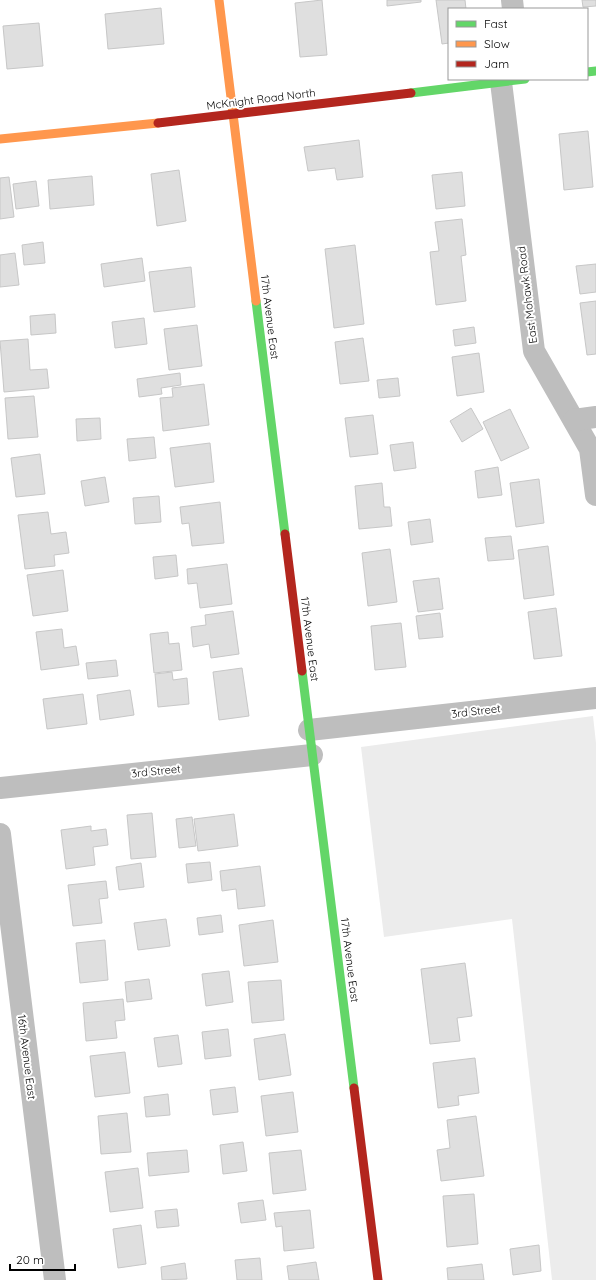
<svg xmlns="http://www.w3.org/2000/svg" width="596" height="1280" viewBox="0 0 596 1280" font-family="Quicksand,sans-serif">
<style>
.green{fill:#ececec}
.building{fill:#dfdfdf;stroke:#c7c7c7}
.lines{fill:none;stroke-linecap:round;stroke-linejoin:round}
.street{stroke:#bebebe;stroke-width:22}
.fast{stroke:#63d668;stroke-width:9}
.slow{stroke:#ff974d;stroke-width:9}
.jam{stroke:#b3261e;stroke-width:9}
.labels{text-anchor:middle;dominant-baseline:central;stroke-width:4;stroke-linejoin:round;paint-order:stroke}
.street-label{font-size:11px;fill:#000;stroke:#fff}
</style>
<rect width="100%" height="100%" fill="#fff"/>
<!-- green -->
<path class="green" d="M 593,716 L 596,743 L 596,1280 L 552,1280 L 512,919 L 384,937 L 361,747 Z"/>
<!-- building -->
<g class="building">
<path d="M 322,0 L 327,55 L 300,57 L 295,3 Z"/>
<path d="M 387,0 L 421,0 L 421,2 L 387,6 Z"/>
<path d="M 436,0 L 465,0 L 466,9 L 449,9 L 449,43 L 442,44 Z"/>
<path d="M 582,0 L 596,0 L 596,6 L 583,7 Z"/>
<path d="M 161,8 L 164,44 L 108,49 L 105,14 Z"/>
<path d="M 39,23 L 43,66 L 7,69 L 3,26 Z"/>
<path d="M 588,131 L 593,187 L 564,190 L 559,134 Z"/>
<path d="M 359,140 L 363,177 L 337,180 L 335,168 L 308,171 L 304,147 Z"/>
<path d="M 179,170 L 186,221 L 157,226 L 151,174 Z"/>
<path d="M 462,172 L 465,206 L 436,209 L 432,175 Z"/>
<path d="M 92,176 L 94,205 L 50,209 L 48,180 Z"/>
<path d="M 9,177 L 14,217 L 0,219 L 0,178 Z"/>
<path d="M 36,181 L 39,206 L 16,209 L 13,184 Z"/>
<path d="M 462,219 L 466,255 L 461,256 L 466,301 L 436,305 L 430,252 L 439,251 L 435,222 Z"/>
<path d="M 43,242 L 45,263 L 24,265 L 22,245 Z"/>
<path d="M 355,245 L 364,324 L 334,328 L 325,249 Z"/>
<path d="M 15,253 L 19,285 L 0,287 L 0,255 Z"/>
<path d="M 142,258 L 145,281 L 104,287 L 101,264 Z"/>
<path d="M 596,264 L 596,292 L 580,294 L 576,266 Z"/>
<path d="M 191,267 L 195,307 L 154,312 L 149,272 Z"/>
<path d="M 596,301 L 596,354 L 587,355 L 580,303 Z"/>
<path d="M 55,314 L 56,333 L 31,335 L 30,316 Z"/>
<path d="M 144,318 L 147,344 L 115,348 L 112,322 Z"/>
<path d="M 197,325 L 202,366 L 169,370 L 164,329 Z"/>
<path d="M 474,327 L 476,343 L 455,346 L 453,330 Z"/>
<path d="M 363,338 L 369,381 L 340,384 L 335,342 Z"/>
<path d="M 28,339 L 30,370 L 47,369 L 49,388 L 4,392 L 0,341 Z"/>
<path d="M 479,353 L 484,392 L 457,396 L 452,357 Z"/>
<path d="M 180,373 L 181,385 L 161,388 L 162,394 L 139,397 L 137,379 Z"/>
<path d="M 398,378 L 400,396 L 379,398 L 377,380 Z"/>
<path d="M 204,384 L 209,425 L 163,431 L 160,398 L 173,397 L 172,388 Z"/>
<path d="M 34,396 L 38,437 L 8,439 L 5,398 Z"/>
<path d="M 471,408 L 483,429 L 462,442 L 450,421 Z"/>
<path d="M 510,409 L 529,448 L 501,461 L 483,422 Z"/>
<path d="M 373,415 L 378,454 L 350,457 L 345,418 Z"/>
<path d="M 100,418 L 101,439 L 77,441 L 76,419 Z"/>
<path d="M 154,437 L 156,458 L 129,461 L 127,439 Z"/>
<path d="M 413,442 L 416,468 L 394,471 L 390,445 Z"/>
<path d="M 210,443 L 214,482 L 175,487 L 170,448 Z"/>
<path d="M 40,454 L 45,494 L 16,497 L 11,458 Z"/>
<path d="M 498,467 L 502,495 L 478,498 L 475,471 Z"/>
<path d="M 105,477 L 109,502 L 85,506 L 81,481 Z"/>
<path d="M 539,479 L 544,523 L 516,527 L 510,483 Z"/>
<path d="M 382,483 L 384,507 L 390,507 L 392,526 L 359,529 L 355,486 Z"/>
<path d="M 159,496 L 161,522 L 135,524 L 133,498 Z"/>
<path d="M 220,502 L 224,543 L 192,546 L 189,523 L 182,524 L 180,507 Z"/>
<path d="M 48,512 L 51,534 L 66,532 L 69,553 L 54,555 L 55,566 L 25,569 L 18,515 Z"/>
<path d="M 430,519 L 433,542 L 411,545 L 408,522 Z"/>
<path d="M 511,536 L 514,559 L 488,561 L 485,538 Z"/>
<path d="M 548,546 L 554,595 L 524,599 L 518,550 Z"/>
<path d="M 390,549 L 397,602 L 368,606 L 362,553 Z"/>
<path d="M 176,555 L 178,576 L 155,579 L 153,557 Z"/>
<path d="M 227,564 L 232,604 L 200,608 L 197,583 L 188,584 L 187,569 Z"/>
<path d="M 63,570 L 68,611 L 33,616 L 27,575 Z"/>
<path d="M 439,578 L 443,609 L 418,612 L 413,581 Z"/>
<path d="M 556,608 L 562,656 L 534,659 L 528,612 Z"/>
<path d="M 233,611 L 239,654 L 211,658 L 209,644 L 193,647 L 191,627 L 206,625 L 205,615 Z"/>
<path d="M 440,613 L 443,637 L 419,639 L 416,616 Z"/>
<path d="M 401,623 L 406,667 L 375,670 L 371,626 Z"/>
<path d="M 62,629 L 64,648 L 76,646 L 79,665 L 41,670 L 36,632 Z"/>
<path d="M 168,632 L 169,644 L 179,643 L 182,670 L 154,673 L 150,634 Z"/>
<path d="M 116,660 L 118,676 L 88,679 L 86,663 Z"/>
<path d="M 242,668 L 249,716 L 219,720 L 213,672 Z"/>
<path d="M 172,672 L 173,680 L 187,678 L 189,704 L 158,707 L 155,674 Z"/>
<path d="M 130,690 L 134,715 L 100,720 L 97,695 Z"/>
<path d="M 83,694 L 87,724 L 47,729 L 43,699 Z"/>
<path d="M 152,813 L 156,857 L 131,859 L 127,815 Z"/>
<path d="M 234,814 L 238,846 L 198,851 L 194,819 Z"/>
<path d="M 192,817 L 196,846 L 179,848 L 176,819 Z"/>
<path d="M 91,826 L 91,831 L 106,829 L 108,845 L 93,847 L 95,865 L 66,869 L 61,830 Z"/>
<path d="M 210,862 L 212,880 L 188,883 L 186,864 Z"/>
<path d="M 141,863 L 144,887 L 119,890 L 116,867 Z"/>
<path d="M 260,866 L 265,906 L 238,909 L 236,889 L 222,891 L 220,871 Z"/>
<path d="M 106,881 L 108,898 L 99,899 L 102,923 L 73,926 L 68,885 Z"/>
<path d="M 221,915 L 223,932 L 199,935 L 197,918 Z"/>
<path d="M 166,919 L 170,946 L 138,950 L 134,923 Z"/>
<path d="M 273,920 L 278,962 L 244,966 L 239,925 Z"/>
<path d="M 105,940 L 108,980 L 80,983 L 76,943 Z"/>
<path d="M 465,963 L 472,1016 L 457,1018 L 460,1041 L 430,1044 L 421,969 Z"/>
<path d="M 229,971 L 233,1002 L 206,1006 L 202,974 Z"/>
<path d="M 149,979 L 152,999 L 127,1002 L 125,982 Z"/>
<path d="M 281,980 L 284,1020 L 252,1023 L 248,982 Z"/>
<path d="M 123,999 L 125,1020 L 115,1021 L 117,1038 L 86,1041 L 83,1003 Z"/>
<path d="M 228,1029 L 231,1056 L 205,1059 L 202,1032 Z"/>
<path d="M 285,1034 L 291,1075 L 259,1080 L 254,1039 Z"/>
<path d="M 178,1035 L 182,1064 L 158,1067 L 154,1038 Z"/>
<path d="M 125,1052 L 130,1093 L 95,1097 L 90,1056 Z"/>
<path d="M 475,1058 L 479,1093 L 458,1096 L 459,1105 L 438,1108 L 433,1063 Z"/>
<path d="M 235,1087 L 238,1112 L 213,1115 L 210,1090 Z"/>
<path d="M 293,1092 L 298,1132 L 266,1136 L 261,1096 Z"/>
<path d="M 168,1094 L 170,1115 L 146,1117 L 144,1097 Z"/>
<path d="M 127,1113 L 131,1152 L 101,1154 L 98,1116 Z"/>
<path d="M 476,1116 L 484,1176 L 441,1181 L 437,1150 L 450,1148 L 447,1120 Z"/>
<path d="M 243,1142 L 247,1171 L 223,1174 L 220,1145 Z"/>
<path d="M 187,1150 L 189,1172 L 149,1176 L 147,1153 Z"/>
<path d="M 301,1150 L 306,1190 L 273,1194 L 269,1153 Z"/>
<path d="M 138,1168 L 143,1208 L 110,1212 L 105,1172 Z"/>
<path d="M 474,1194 L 478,1244 L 447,1247 L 443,1196 Z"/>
<path d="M 263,1200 L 266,1220 L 241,1223 L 238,1203 Z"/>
<path d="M 177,1209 L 179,1226 L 157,1228 L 155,1211 Z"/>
<path d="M 310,1210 L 314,1248 L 284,1251 L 282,1226 L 276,1227 L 274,1213 Z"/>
<path d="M 141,1225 L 146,1264 L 118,1268 L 113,1229 Z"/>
<path d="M 539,1245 L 541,1271 L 513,1275 L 510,1249 Z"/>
<path d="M 260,1258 L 262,1280 L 237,1280 L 235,1260 Z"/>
<path d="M 316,1262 L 319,1280 L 289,1280 L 287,1266 Z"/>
<path d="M 185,1263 L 187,1279 L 162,1280 L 161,1267 Z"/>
<path d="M 482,1264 L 484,1280 L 448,1280 L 447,1268 Z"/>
</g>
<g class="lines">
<!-- street -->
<g class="street">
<path d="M 512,0 L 513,9"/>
<path d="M 501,82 L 534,351 L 590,449 L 596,495"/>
<path d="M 574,420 L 596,417"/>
<path d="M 309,730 L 596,698"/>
<path d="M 0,788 L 312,755"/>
<path d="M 0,834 L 55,1280"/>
</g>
<!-- fast -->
<g class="fast">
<path d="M 587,72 L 596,71"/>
<path d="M 411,93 L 525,79"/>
<path d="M 256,301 L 285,534"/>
<path d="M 302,671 L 354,1088"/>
</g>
<!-- slow -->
<g class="slow">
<path d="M 219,0 L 256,301"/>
<path d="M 0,139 L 158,123"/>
</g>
<!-- jam -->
<g class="jam">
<path d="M 158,123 L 411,93"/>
<path d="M 285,534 L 302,671"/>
<path d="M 354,1088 L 378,1280"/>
</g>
</g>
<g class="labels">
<!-- street labels -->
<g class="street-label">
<text transform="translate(261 99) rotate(-7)">McKnight Road North</text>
<text transform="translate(527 295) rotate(-97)">East Mohawk Road</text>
<text transform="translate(270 317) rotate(83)">17th Avenue East</text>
<text transform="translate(310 639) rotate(83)">17th Avenue East</text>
<text transform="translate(476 711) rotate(-7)">3rd Street</text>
<text transform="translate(156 771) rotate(-6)">3rd Street</text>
<text transform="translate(350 960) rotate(83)">17th Avenue East</text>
<text transform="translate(27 1057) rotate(83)">16th Avenue East</text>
</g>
</g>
<!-- legend -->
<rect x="448" y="8" width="140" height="72" fill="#ffffff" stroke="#999999"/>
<rect x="456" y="21" width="20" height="6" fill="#63d668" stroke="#999999"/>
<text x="484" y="28" font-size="12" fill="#000000">Fast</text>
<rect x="456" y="41" width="20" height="6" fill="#ff974d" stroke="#999999"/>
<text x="484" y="48" font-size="12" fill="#000000">Slow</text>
<rect x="456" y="61" width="20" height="6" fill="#b3261e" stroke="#999999"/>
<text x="484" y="68" font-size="12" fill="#000000">Jam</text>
<!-- scale -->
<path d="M10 1264v6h65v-6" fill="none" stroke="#000000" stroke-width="2"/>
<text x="16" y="1264" font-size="12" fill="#000000" stroke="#ffffff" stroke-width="3" paint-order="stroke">20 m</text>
</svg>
